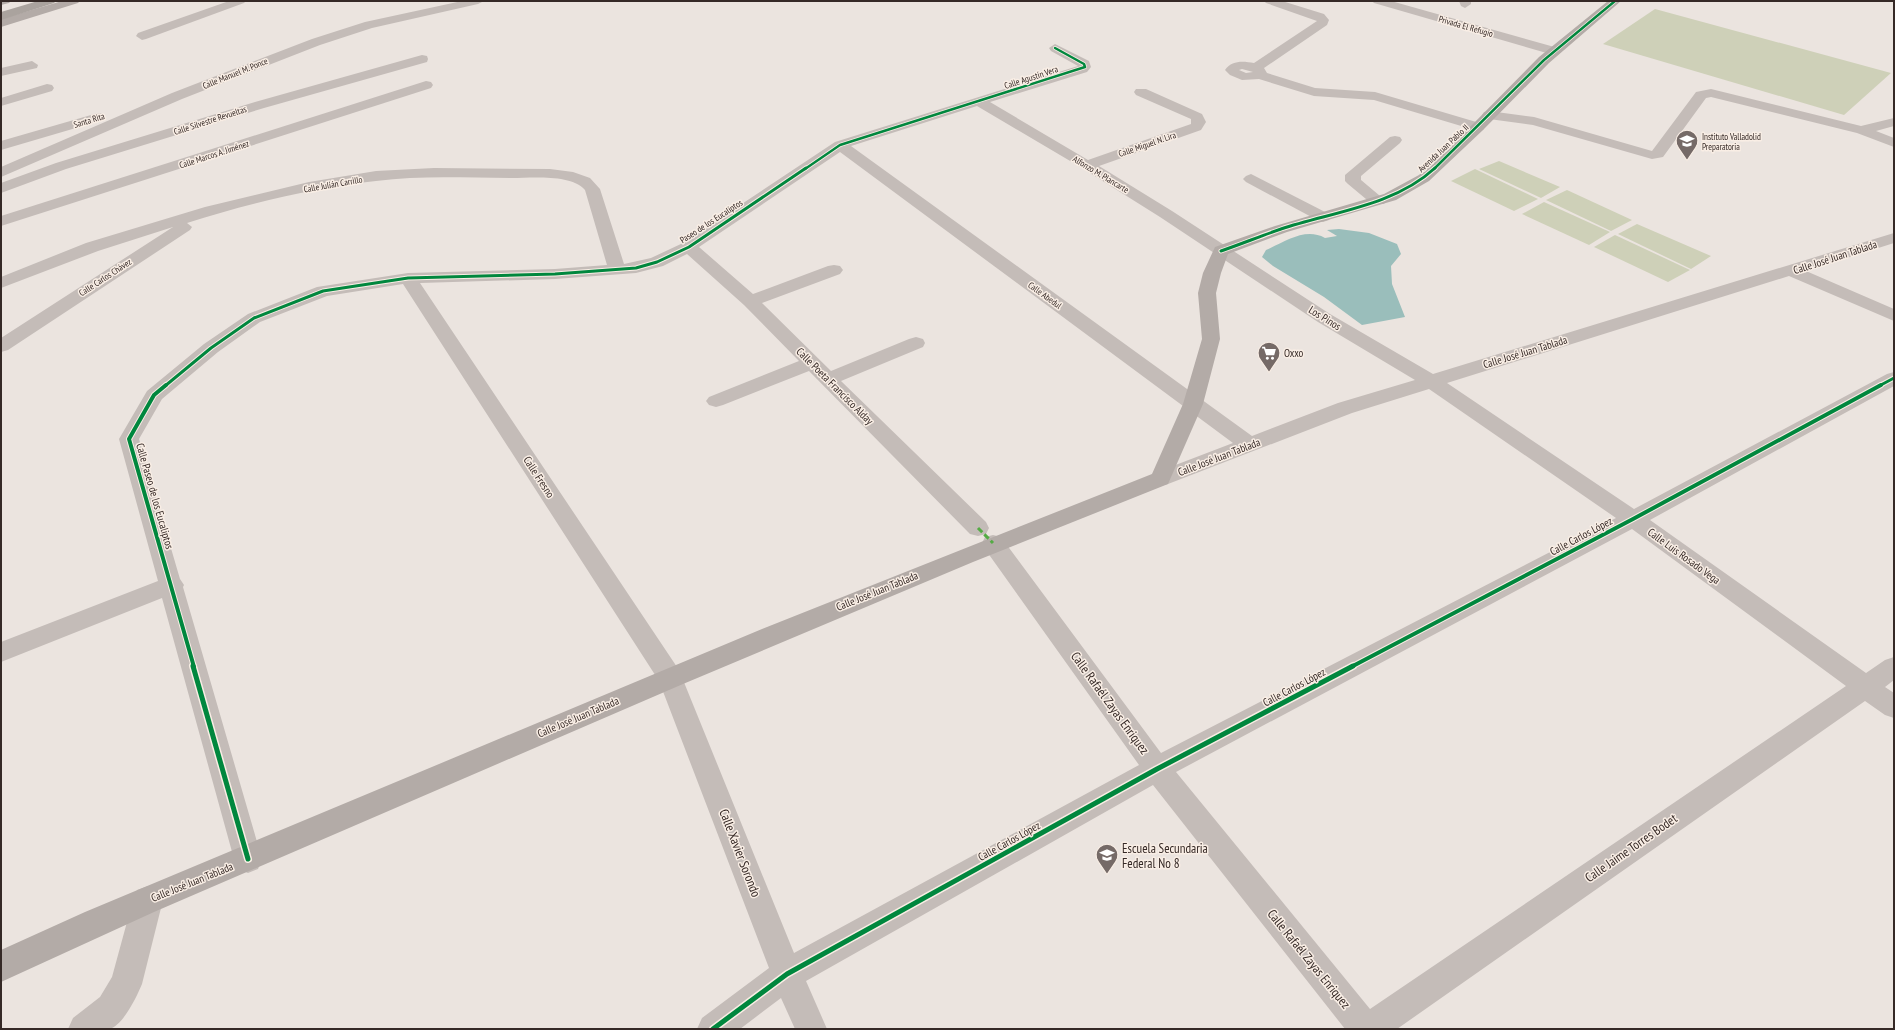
<svg xmlns="http://www.w3.org/2000/svg" width="1895" height="1030" viewBox="0 0 1895 1030" font-family="'PT Sans Narrow',sans-serif">
<style>
.green{fill:#ced0b8}
.water{fill:#9abebb}
.lines{fill:none;stroke-linecap:round;stroke-linejoin:round}
.minor{fill:#c4bcb8;fill-rule:evenodd}
.major{fill:#b3aba7;fill-rule:evenodd}
.highway{fill:#aaa39e;fill-rule:evenodd}
.quiet{stroke:#54ab44;stroke-width:3;stroke-dasharray:6 3;stroke-linecap:butt}
.cycleway-far3-casing{stroke:#f9eee5;stroke-width:4}
.cycleway-far2-casing{stroke:#f9eee5;stroke-width:5}
.cycleway-far1-casing{stroke:#f9eee5;stroke-width:6}
.cycleway-casing{stroke:#f9eee5;stroke-width:8}
.cycleway-far3{stroke:#00873e;stroke-width:2.5}
.cycleway-far2{stroke:#00873e;stroke-width:3}
.cycleway-far1{stroke:#00873e;stroke-width:4}
.cycleway{stroke:#00873e;stroke-width:5}
.labels{text-anchor:middle;dominant-baseline:central;stroke-width:3;stroke-linejoin:round;paint-order:stroke}
.far-street-label{font-size:9px;fill:#352926;stroke:#f9eee5}
.far-poi-label{font-size:9px;fill:#352926;stroke:#f9eee5;text-anchor:start}
.street-label{font-size:11px;fill:#352926;stroke:#f9eee5}
.poi-label{font-size:11px;fill:#352926;stroke:#f9eee5;text-anchor:start}
.near-street-label{font-size:13px;fill:#352926;stroke:#f9eee5}
.near-poi-label{font-size:13px;fill:#352926;stroke:#f9eee5;text-anchor:start}
</style>
<rect width="100%" height="100%" fill="#ebe4df"/>
<!-- green -->
<g class="green">
<path d="M 1655,9 L 1891,73 L 1844,115 L 1603,44 Z"/>
<path d="M 1499,161 L 1560,187 L 1541,198 L 1479,169 Z"/>
<path d="M 1475,169 L 1538,199 L 1514,211 L 1451,181 Z"/>
<path d="M 1567,190 L 1632,220 L 1611,231 L 1546,200 Z"/>
<path d="M 1544,202 L 1610,232 L 1589,245 L 1522,214 Z"/>
<path d="M 1637,224 L 1711,256 L 1691,269 L 1618,234 Z"/>
<path d="M 1615,235 L 1690,270 L 1668,282 L 1594,247 Z"/>
</g>
<!-- water -->
<path class="water" d="M 1339,229 L 1369,233 L 1397,244 L 1401,254 L 1391,266 L 1392,284 L 1405,317 L 1362,325 L 1324,297 L 1273,266 L 1262,257 L 1266,250 C 1285,242 1305,227 1325,238 L 1337,236 L 1327,230 Z"/>
<g class="lines">
<!-- minor -->
<g class="minor">
<path d="M 229,1 L 246,1 L 244,3 L 146,39 L 142,40 L 136,36 L 138,33 Z"/>
<path d="M 462,1 L 484,1 L 478,4 L 372,28 L 320,45 L 182,99 L 1,177 L 1,167 L 172,93 L 312,39 L 365,22 Z"/>
<path d="M 1264,1 L 1282,1 L 1324,14 L 1329,20 L 1327,25 L 1264,68 L 1267,73 L 1315,88 L 1375,92 L 1483,124 L 1485,127 L 1483,130 L 1478,131 L 1374,100 L 1314,96 L 1259,79 L 1242,80 L 1230,75 L 1225,70 C 1232,60 1243,61 1254,63 L 1317,21 L 1266,3 ZM 1242,69 L 1253,72 L 1246,73 L 1239,70 Z"/>
<path d="M 1372,1 L 1391,1 L 1558,48 L 1560,51 L 1554,55 L 1550,54 L 1374,3 Z"/>
<path d="M 1459,1 L 1471,1 L 1471,4 L 1465,8 L 1461,6 Z"/>
<path d="M 1055,44 L 1089,61 L 1091,67 L 1087,72 L 990,102 L 1088,160 L 1191,124 L 1191,119 L 1136,95 L 1134,92 L 1136,89 L 1146,89 L 1202,114 L 1206,122 L 1201,130 L 1099,166 L 1172,211 L 1330,314 L 1433,374 L 1894,233 L 1894,243 L 1806,271 L 1894,309 L 1894,321 L 1789,276 L 1447,383 L 1634,509 L 1887,374 L 1894,372 L 1894,386 L 1650,520 L 1866,673 L 1885,660 L 1894,657 L 1894,680 L 1885,687 L 1894,693 L 1894,718 L 1885,715 L 1865,701 L 1397,1029 L 1345,1029 L 1153,785 L 806,981 L 827,1029 L 795,1029 L 781,998 L 740,1029 L 697,1029 L 702,1018 L 769,968 L 659,681 L 403,284 L 327,296 L 260,322 L 218,352 L 162,399 L 139,439 L 180,579 L 184,585 L 183,587 L 262,859 L 258,869 L 248,873 L 238,869 L 234,859 L 162,598 L 1,662 L 1,642 L 158,581 L 119,439 L 147,391 L 204,344 L 248,314 L 317,287 L 408,273 L 555,269 L 607,265 L 585,190 C 571,174 532,178 512,178 C 467,178 421,175 376,181 C 312,188 247,204 187,223 L 192,227 L 190,230 L 8,350 L 1,352 L 1,338 L 173,227 L 98,251 L 1,288 L 1,277 L 86,243 L 205,207 L 309,182 L 376,171 L 434,168 L 550,169 L 573,172 L 590,178 L 600,189 L 624,264 L 651,258 L 683,243 L 835,142 L 1078,66 L 1051,51 L 1049,48 ZM 977,106 L 1082,168 L 1160,217 L 1318,322 L 1415,380 L 1338,403 L 1252,436 L 851,146 ZM 840,152 L 1233,443 L 1152,474 L 1149,479 L 1152,484 L 1160,486 L 1168,484 L 1352,413 L 1429,389 L 1616,518 L 1161,753 L 1001,537 L 993,535 L 985,537 L 982,543 L 985,549 L 1139,765 L 794,953 L 679,670 L 420,283 L 555,279 L 636,273 L 663,266 L 687,254 L 744,305 L 799,361 L 709,397 L 706,401 L 709,405 L 716,407 L 723,405 L 809,371 L 970,534 L 978,536 L 986,534 L 989,528 L 986,522 L 841,381 L 923,347 L 925,343 L 923,339 L 916,337 L 909,339 L 831,371 L 762,303 L 840,274 L 843,270 L 840,266 L 834,265 L 828,266 L 753,294 L 699,247 ZM 1632,529 L 1846,686 L 1370,1009 L 1176,772 Z"/>
<path d="M 422,55 L 427,56 L 428,59 L 427,62 L 264,108 L 66,169 L 1,193 L 1,183 L 56,163 L 255,102 Z"/>
<path d="M 32,61 L 38,65 L 37,68 L 1,76 L 1,68 Z"/>
<path d="M 426,81 L 431,82 L 433,85 L 431,88 L 1,226 L 1,216 Z"/>
<path d="M 47,84 L 52,85 L 54,88 L 52,91 L 1,106 L 1,98 Z"/>
<path d="M 1711,89 L 1861,126 L 1894,118 L 1894,126 L 1876,131 L 1894,138 L 1894,147 L 1857,133 L 1711,97 L 1706,98 L 1663,157 L 1652,159 L 1533,125 L 1489,119 L 1484,118 L 1482,115 L 1484,112 L 1489,111 L 1534,117 L 1652,151 L 1696,92 Z"/>
<path d="M 98,113 L 103,114 L 105,117 L 103,120 L 1,150 L 1,141 Z"/>
<path d="M 1395,136 L 1400,137 L 1402,140 L 1400,143 L 1361,176 L 1361,180 L 1386,201 L 1384,204 L 1372,204 L 1348,184 L 1345,181 L 1345,175 L 1390,137 Z"/>
<path d="M 1251,174 L 1329,214 L 1331,217 L 1329,220 L 1323,222 L 1317,220 L 1246,182 L 1243,179 L 1246,176 Z"/>
<path d="M 148,886 L 159,890 L 163,900 L 142,984 C 137,996 123,1026 109,1029 C 97,1030 80,1029 68,1029 L 73,1018 L 100,997 L 112,977 L 133,900 L 137,890 Z"/>
</g>
<!-- major -->
<g class="major">
<path d="M 1,1 L 11,1 L 9,3 L 1,5 Z"/>
<path d="M 62,1 L 80,1 L 78,3 L 1,27 L 1,19 Z"/>
<path d="M 1608,1 L 1621,1 L 1549,63 L 1483,130 L 1429,181 L 1396,200 L 1287,232 L 1228,254 L 1221,273 L 1216,293 L 1220,339 L 1203,404 L 1168,484 L 973,562 L 683,684 L 154,912 L 1,982 L 1,950 L 85,912 L 762,629 L 1152,474 L 1183,404 L 1202,339 L 1198,293 L 1203,273 L 1215,247 L 1275,226 L 1384,194 L 1419,175 L 1473,124 L 1539,57 Z"/>
</g>
<!-- highway -->
<path class="highway" d="M 38,1 L 56,1 L 54,3 L 1,20 L 1,12 Z"/>
<!-- quiet -->
<path class="quiet" d="M 978,528 L 993,543"/>
<!-- cycleway-far3 casing -->
<g class="cycleway-far3-casing">
<g id="cycleway-far3">
<path d="M 805,169 L 840,145 L 1085,67 L 1084,64 L 1055,48"/>
<path d="M 1434,169 L 1544,60 L 1615,1"/>
</g>
</g>
<!-- cycleway-far2 casing -->
<g class="cycleway-far2-casing">
<g id="cycleway-far2">
<path d="M 1221,251 C 1241,244 1261,236 1281,229 C 1332,212 1394,206 1435,168"/>
<path d="M 165,386 L 211,348 L 254,318 L 323,291 L 408,278 L 555,274 L 636,268 L 657,262 L 689,247 L 806,168"/>
<path d="M 1879,386 L 1894,378"/>
</g>
</g>
<!-- cycleway-far1 casing -->
<g class="cycleway-far1-casing">
<g id="cycleway-far1">
<path d="M 166,385 L 154,395 L 129,439 L 194,667"/>
<path d="M 1351,667 L 1633,519 L 1881,385"/>
</g>
</g>
<!-- cycleway casing -->
<g class="cycleway-casing">
<g id="cycleway">
<path d="M 193,666 L 248,859"/>
<path d="M 713,1029 L 787,974 L 1157,769 L 1353,666"/>
</g>
</g>
<!-- cycleway-far3 -->
<use href="#cycleway-far3" class="cycleway-far3"/>
<!-- cycleway-far2 -->
<use href="#cycleway-far2" class="cycleway-far2"/>
<!-- cycleway-far1 -->
<use href="#cycleway-far1" class="cycleway-far1"/>
<!-- cycleway -->
<use href="#cycleway" class="cycleway"/>
</g>
<!-- icons -->
<defs>
<g id="university-pin" transform="scale(1.15)"><path d="M0 17L-7.5 6A9.5 9.5 0 1 1 7.5 6Z" fill="#756a67" stroke="#f9eee5"/><path d="M0-5L7-2L0 1L-7-2ZM-4 1L0 2.5L4 1V4Q0 6-4 4Z" fill="#fff"/></g>
<g id="supermarket-pin" transform="scale(1.15)"><path d="M0 17L-7.5 6A9.5 9.5 0 1 1 7.5 6Z" fill="#756a67" stroke="#f9eee5"/><path d="M-6-5.5h2.5l.6 2H6L4.5 2H-2.5L-4.4-4H-6ZM-1.5 3.2a1.3 1.3 0 1 0 .1 0ZM3 3.2a1.3 1.3 0 1 0 .1 0Z" fill="#fff"/></g>
<g id="school-pin" transform="scale(1.15)"><path d="M0 17L-7.5 6A9.5 9.5 0 1 1 7.5 6Z" fill="#756a67" stroke="#f9eee5"/><path d="M0-5L7-2L0 1L-7-2ZM-4 1L0 2.5L4 1V4Q0 6-4 4Z" fill="#fff"/></g>
</defs>
<g fill-rule="evenodd">
<use href="#university-pin" x="1687" y="141"/>
<use href="#supermarket-pin" x="1269" y="353"/>
<use href="#school-pin" x="1107" y="855"/>
</g>
<g class="labels">
<!-- far-street labels -->
<g class="far-street-label">
<text transform="translate(1466 26) rotate(16)">Privada El Refugio</text>
<text transform="translate(235 73) rotate(-22)">Calle Manuel M. Ponce</text>
<text transform="translate(1031 77) rotate(-18)">Calle Agustín Vera</text>
<text transform="translate(89 120) rotate(-17)">Santa Rita</text>
<text transform="translate(210 120) rotate(-18)">Calle Silvestre Revueltas</text>
<text transform="translate(1147 144) rotate(-19)">Calle Miguel N. Lira</text>
<text transform="translate(1443 148) rotate(-43)">Avenida Juan Pablo II</text>
<text transform="translate(214 154) rotate(-18)">Calle Marcos A. Jiménez</text>
<text transform="translate(1101 174) rotate(31)">Alfonzo M. Plancarte</text>
<text transform="translate(333 184) rotate(-10)">Calle Julián Carrillo</text>
<text transform="translate(711 221) rotate(-33)">Paseo de los Eucaliptos</text>
<text transform="translate(105 277) rotate(-33)">Calle Carlos Chávez</text>
<text transform="translate(1045 295) rotate(36)">Calle Abedul</text>
</g>
<!-- far-poi labels -->
<g class="far-poi-label">
<text x="1702" y="136">Instituto Valladolid<tspan x="1702" dy="10">Preparatoria</tspan></text>
</g>
<!-- street labels -->
<g class="street-label">
<text transform="translate(1835 257) rotate(-18)">Calle José Juan Tablada</text>
<text transform="translate(1325 318) rotate(32)">Los Pinos</text>
<text transform="translate(1525 352) rotate(-17)">Calle José Juan Tablada</text>
<text transform="translate(835 386) rotate(45)">Calle Poeta Francisco Alday</text>
<text transform="translate(1219 457) rotate(-21)">Calle José Juan Tablada</text>
<text transform="translate(539 477) rotate(57)">Calle Fresno</text>
<text transform="translate(155 496) rotate(74)">Calle Paseo de los Eucaliptos</text>
<text transform="translate(1581 536) rotate(-28)">Calle Carlos López</text>
<text transform="translate(1684 556) rotate(36)">Calle Luis Rosado Vega</text>
<text transform="translate(877 591) rotate(-22)">Calle José Juan Tablada</text>
<text transform="translate(1294 687) rotate(-28)">Calle Carlos López</text>
<text transform="translate(578 717) rotate(-23)">Calle José Juan Tablada</text>
<text transform="translate(1009 841) rotate(-29)">Calle Carlos López</text>
<text transform="translate(192 882) rotate(-22)">Calle José Juan Tablada</text>
</g>
<!-- poi labels -->
<g class="poi-label">
<text x="1284" y="353">Oxxo</text>
</g>
<!-- near-street labels -->
<g class="near-street-label">
<text transform="translate(1110 703) rotate(54)">Calle Rafaél Zayas Enriquez</text>
<text transform="translate(1631 848) rotate(-35)">Calle Jaime Torres Bodet</text>
<text transform="translate(740 853) rotate(69)">Calle Xavier Sorondo</text>
<text transform="translate(1309 959) rotate(51)">Calle Rafaél Zayas Enriquez</text>
</g>
<!-- near-poi labels -->
<g class="near-poi-label">
<text x="1122" y="848">Escuela Secundaria<tspan x="1122" dy="15">Federal No 8</tspan></text>
</g>
</g>
<!-- border -->
<rect width="1895" height="1030" fill="none" stroke="#352926" stroke-width="4"/>
</svg>
